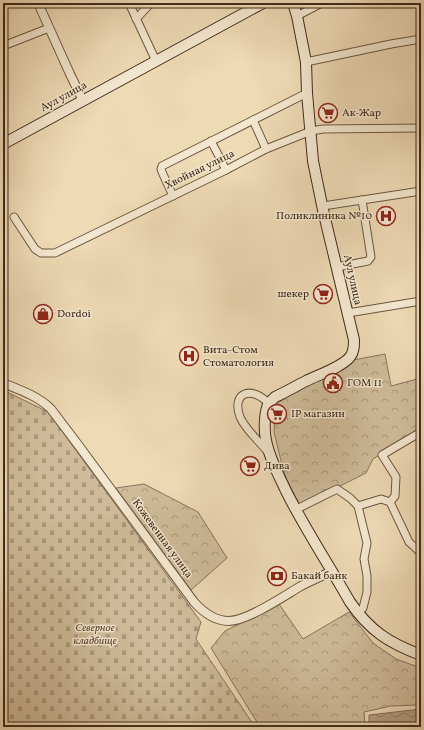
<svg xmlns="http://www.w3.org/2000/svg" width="424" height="730" viewBox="0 0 424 730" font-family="Vollkorn,serif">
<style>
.forest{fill:url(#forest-crowns);stroke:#88735c}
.cemetery{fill:url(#cemetery-stones);stroke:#88735c}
.water{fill:url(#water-waves);stroke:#857059}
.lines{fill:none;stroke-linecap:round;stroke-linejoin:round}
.minor-casing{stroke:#6c5642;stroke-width:9}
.tertiary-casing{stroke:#6c5642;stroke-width:10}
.secondary-casing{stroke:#402a1c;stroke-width:12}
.minor{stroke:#f4e7cf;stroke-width:7}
.tertiary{stroke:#f4e7cf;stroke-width:8}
.secondary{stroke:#f4e7cf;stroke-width:10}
.labels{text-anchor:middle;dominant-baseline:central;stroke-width:3;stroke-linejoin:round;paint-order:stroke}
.street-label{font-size:11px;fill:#402a1c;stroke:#f4e7cf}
.poi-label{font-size:11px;fill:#402a1c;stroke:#f4e7cf;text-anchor:start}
.park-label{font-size:11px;font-style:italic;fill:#5d4735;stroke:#f4e7cf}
</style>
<defs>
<pattern id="forest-crowns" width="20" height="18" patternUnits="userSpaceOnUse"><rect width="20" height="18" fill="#d0bc9b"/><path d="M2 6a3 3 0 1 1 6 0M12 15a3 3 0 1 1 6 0" fill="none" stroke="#aa997e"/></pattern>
<pattern id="cemetery-stones" width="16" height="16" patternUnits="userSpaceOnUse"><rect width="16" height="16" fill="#d0bc9b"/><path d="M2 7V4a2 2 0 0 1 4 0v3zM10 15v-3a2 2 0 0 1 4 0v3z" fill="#aa997e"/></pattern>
<pattern id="water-waves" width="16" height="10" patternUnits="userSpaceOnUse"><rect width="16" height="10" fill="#b39e81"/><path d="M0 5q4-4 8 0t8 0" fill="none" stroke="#938169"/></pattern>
</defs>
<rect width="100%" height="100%" fill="#eedab5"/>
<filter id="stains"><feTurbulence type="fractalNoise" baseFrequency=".005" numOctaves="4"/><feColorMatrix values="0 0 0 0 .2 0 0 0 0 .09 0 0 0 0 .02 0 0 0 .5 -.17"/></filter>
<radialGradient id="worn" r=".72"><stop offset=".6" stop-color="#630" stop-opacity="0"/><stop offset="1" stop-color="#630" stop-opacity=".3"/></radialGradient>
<!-- forest -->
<g class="forest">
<path d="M 385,354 L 391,386 L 421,378 L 421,430 L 373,459 L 366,473 L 300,506 L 286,478 L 282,465 L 274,432 L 275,406 L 282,400 L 299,389 L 343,369 L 353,360 Z"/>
<path d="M 144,484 L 198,512 L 227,558 L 191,590 L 116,488 Z"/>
<path d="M 279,604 L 303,639 L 349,612 L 373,643 L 396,659 L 421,668 L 421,703 L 416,705 L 391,706 L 364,712 L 365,727 L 260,727 L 211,648 L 225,631 Z"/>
</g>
<!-- cemetery -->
<path class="cemetery" d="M 3,390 L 48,412 L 201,622 L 196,639 L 255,727 L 3,727 Z"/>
<!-- water -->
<path class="water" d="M 421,709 L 421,727 L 369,727 L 369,715 Z"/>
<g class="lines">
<!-- minor casing -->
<g class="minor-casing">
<g id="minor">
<path d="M 129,3 L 156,61"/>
<path d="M 297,16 L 322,3"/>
<path d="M 136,19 L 151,3"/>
<path d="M 3,46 L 49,28"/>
<path d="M 306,62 L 391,44 L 421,39"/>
<path d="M 253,120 L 266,149"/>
<path d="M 211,141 L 226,170"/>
<path d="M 173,196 L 162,172 L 161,169 L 162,166 L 307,93"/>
<path d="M 323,206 L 421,191"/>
<path d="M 14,217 L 35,249 L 41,253 L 55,253 L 226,170 L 266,149 L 311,131 L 323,129 L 421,128"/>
<path d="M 337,267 L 368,261 L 371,257 L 362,200"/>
<path d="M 348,313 L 421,301"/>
<path d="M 267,451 C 259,441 245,429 240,417 C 231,392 252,385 269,404"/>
<path d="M 390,502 L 395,496 L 396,477 L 382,455 L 421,432"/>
<path d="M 295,510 L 337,489 L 350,498 L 358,506 L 381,499 L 390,502 L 409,542 L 421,553"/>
<path d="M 358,613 L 363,608 L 367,592 L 367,576 L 364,559 L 367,543 L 358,506"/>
</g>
</g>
<!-- tertiary casing -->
<g class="tertiary-casing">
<g id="tertiary">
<path d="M 38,3 L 70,74 L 83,101"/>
<path d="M 3,383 C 20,390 38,396 51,409 L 79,446 L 194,602 C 203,612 215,621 229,621 C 247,621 284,596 301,586 C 311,581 322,576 332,571"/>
</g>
</g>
<!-- secondary casing -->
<g class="secondary-casing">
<g id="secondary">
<path d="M 293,3 L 297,16 L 306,62 L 307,93 L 313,161 L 323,210 L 354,340 C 354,346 354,352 350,357 C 342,367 318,375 306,381 C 296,386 286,392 275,397 C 273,399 271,401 269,403 C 264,411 264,431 266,440 C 269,457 278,474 286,491 C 305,529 329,565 350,602 C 370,631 389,643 421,655"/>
<path d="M 3,144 L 263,3"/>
</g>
</g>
<!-- minor -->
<use href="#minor" class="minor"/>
<!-- tertiary -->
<use href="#tertiary" class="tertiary"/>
<!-- secondary -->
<use href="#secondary" class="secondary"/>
</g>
<!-- icons -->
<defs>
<g id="supermarket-ring" transform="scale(1)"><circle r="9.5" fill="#f4e7cf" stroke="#8f2418" stroke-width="1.5"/><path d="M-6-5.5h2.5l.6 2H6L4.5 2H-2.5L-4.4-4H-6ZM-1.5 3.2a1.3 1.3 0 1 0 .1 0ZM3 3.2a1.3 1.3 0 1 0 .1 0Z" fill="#8f2418"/></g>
<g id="hospital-ring" transform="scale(1)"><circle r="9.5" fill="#f4e7cf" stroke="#8f2418" stroke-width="1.5"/><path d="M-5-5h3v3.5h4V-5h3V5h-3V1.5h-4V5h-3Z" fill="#8f2418"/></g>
<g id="shop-ring" transform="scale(1)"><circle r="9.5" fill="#f4e7cf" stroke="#8f2418" stroke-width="1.5"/><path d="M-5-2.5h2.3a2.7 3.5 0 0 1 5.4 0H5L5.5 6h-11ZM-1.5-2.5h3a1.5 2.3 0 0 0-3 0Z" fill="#8f2418"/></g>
<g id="civic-ring" transform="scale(1)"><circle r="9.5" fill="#f4e7cf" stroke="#8f2418" stroke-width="1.5"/><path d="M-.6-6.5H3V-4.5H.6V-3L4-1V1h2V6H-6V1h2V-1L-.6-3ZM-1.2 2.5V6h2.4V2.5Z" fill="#8f2418"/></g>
<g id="bank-ring" transform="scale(1)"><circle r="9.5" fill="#f4e7cf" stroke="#8f2418" stroke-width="1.5"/><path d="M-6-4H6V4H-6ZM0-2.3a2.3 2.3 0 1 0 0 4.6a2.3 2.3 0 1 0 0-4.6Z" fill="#8f2418"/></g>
</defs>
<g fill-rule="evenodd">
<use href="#supermarket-ring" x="328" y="113"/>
<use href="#hospital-ring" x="386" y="216"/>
<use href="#supermarket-ring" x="323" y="294"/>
<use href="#shop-ring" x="43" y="314"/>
<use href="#hospital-ring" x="189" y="356"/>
<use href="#civic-ring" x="333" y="383"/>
<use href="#supermarket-ring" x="277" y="414"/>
<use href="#supermarket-ring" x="250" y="466"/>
<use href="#bank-ring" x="277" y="576"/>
</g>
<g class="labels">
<!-- street labels -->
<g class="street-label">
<text transform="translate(64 97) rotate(-29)">Аул улица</text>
<text transform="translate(200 170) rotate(-26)">Хвойная улица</text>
<text transform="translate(352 280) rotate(77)">Аул улица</text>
<text transform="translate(162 539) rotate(54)">Кожевенная улица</text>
</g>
<!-- poi labels -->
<g class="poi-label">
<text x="342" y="113">Ак-Жар</text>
<text x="372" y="216" text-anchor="end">Поликлиника №10</text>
<text x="309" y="294" text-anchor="end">шекер</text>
<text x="57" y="314">Dordoi</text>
<text x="203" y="350">Вита-Стом<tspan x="203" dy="13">Стоматология</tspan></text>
<text x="347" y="383">ГОМ 11</text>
<text x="291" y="414">IP магазин</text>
<text x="264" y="466">Дива</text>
<text x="291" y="576">Бакай банк</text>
</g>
<!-- park labels -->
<g class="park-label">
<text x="95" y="628">Северное<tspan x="95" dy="13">кладбище</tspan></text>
</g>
</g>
<!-- margin -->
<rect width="424" height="730" fill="none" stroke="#eedab5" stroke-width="16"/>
<rect x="4" y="4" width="416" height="722" fill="none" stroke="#402a1c" stroke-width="2"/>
<rect x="8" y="8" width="408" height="714" fill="none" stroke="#402a1c"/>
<rect width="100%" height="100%" filter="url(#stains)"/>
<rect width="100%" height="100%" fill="url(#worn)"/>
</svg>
